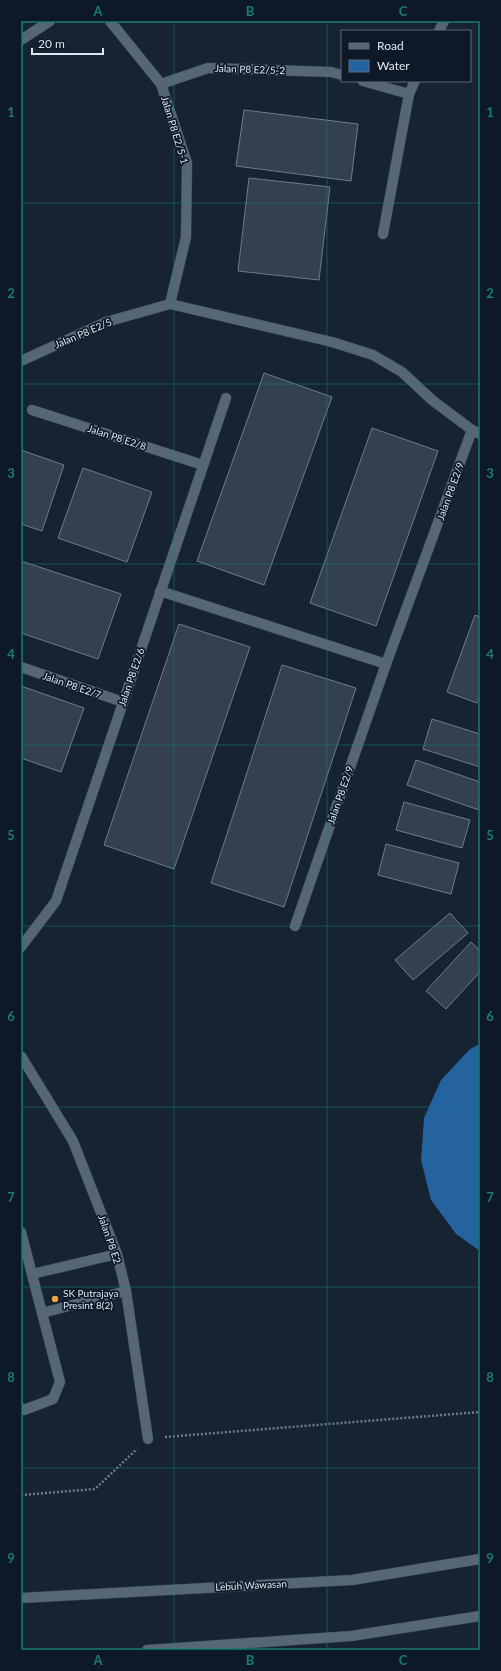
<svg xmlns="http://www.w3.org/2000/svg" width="501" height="1671" viewBox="0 0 501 1671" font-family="Lato,sans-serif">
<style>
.water{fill:#2462a0}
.building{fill:#324050;stroke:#6d7c8e}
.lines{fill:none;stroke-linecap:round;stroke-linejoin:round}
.lane-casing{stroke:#37414d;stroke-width:11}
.street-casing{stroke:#37414d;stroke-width:11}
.secondary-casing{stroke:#37414d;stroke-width:11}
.path{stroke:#6f7a87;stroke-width:2.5;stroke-dasharray:2 2;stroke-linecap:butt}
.lane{stroke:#576677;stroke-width:10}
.street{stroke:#576677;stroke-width:10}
.secondary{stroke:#576677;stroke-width:10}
.grid{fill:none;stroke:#197c75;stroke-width:1;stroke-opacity:0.55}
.poi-dot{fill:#f0a63f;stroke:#0d1927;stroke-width:1.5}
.labels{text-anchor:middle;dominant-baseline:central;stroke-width:3.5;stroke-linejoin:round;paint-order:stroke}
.street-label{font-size:10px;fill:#dee7f1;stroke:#0d1927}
.poi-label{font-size:10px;fill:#dee7f1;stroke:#0d1927;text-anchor:start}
.neatline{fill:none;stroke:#197c75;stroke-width:1.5}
.grid-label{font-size:13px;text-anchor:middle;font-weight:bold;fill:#197c75}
</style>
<rect width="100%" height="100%" fill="#162331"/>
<!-- water -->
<path class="water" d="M 480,1044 L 480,1251 L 456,1234 L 431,1200 L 421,1160 L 424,1118 L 441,1080 L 470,1049 Z"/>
<!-- building -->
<g class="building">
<path d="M 244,110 L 358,124 L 351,181 L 236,166 Z"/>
<path d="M 249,178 L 330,187 L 319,280 L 238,271 Z"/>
<path d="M 264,373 L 332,397 L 264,585 L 197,561 Z"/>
<path d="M 372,428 L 438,451 L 376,626 L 310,603 Z"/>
<path d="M 21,450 L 64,465 L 42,531 L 21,524 Z"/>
<path d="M 83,468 L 152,492 L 127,562 L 58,538 Z"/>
<path d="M 21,561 L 121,594 L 98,659 L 21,633 Z"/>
<path d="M 475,615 L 480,617 L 480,696 L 477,703 L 447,692 Z"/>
<path d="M 179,624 L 250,647 L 174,869 L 104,845 Z"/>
<path d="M 282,665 L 356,688 L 284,907 L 211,883 Z"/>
<path d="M 21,686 L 84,708 L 61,772 L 21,758 Z"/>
<path d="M 432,719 L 480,734 L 480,767 L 423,749 Z"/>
<path d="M 416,760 L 480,782 L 479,810 L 407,785 Z"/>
<path d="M 404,802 L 470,820 L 462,848 L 396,830 Z"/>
<path d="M 386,844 L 459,863 L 451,894 L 378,875 Z"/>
<path d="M 450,913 L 468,933 L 413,980 L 395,960 Z"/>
<path d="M 471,942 L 480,951 L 480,972 L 446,1009 L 426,991 Z"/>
</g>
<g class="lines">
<!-- lane casing -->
<g class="lane-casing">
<g id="lane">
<path d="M 21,1232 L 60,1382 L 53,1399 L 24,1410 L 21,1408"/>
<path d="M 32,1274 L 117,1254"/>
<path d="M 42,1313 L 126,1291"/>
</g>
</g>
<!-- street casing -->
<g class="street-casing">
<g id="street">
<path d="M 110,21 L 161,84 L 187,163 L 186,237 L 170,304"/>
<path d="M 439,31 L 444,21"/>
<path d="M 21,40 L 50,21"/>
<path d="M 363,81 L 409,94"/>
<path d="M 161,84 L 208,68 L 331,72 L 342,75"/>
<path d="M 383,234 L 409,94 L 415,81"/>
<path d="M 170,304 L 332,342 L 373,355 L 402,372 L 432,400 L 472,430 L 480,434"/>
<path d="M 21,361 L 106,322 L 170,304"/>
<path d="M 32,410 L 203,465"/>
<path d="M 160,591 L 386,664"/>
<path d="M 21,667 L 123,702"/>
<path d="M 295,926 L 386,664 L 472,430"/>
<path d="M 21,947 L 56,901 L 226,398"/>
<path d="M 21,1056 L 73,1141 L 117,1254 L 126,1291 L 148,1439"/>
</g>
</g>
<!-- secondary casing -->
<g class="secondary-casing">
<g id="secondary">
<path d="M 21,1598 L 352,1580 L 480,1559"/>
<path d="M 147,1650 L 351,1636 L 480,1616"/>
</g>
</g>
<!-- path -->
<g class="path">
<path d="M 165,1437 L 480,1412"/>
<path d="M 21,1495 L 95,1489 L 137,1449"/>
</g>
<!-- lane -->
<use href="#lane" class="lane"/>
<!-- street -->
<use href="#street" class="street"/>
<!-- secondary -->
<use href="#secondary" class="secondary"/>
</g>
<!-- grid -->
<path class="grid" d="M 174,21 L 174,1650M 327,21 L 327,1650M 21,203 L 480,203M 21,384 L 480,384M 21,564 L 480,564M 21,745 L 480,745M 21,926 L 480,926M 21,1107 L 480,1107M 21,1287 L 480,1287M 21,1468 L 480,1468"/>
<!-- markers -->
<circle class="poi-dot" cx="55" cy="1299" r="4"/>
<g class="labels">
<!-- street labels -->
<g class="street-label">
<text transform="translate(250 69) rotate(2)">Jalan P8 E2/5-2</text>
<text transform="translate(175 130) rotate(73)">Jalan P8 E2/5-1</text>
<text transform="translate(83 333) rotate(-23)">Jalan P8 E2/5</text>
<text transform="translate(117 437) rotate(18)">Jalan P8 E2/8</text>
<text transform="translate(450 491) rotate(-70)">Jalan P8 E2/9</text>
<text transform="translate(131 677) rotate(-71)">Jalan P8 E2/6</text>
<text transform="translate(72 685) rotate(19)">Jalan P8 E2/7</text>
<text transform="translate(340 795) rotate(-71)">Jalan P8 E2/9</text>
<text transform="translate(110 1239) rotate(71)">Jalan P8 E2</text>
<text transform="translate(251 1585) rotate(-3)">Lebuh Wawasan</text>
</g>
<!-- poi labels -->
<g class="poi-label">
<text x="63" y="1293">SK Putrajaya<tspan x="63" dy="12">Presint 8(2)</tspan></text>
</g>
</g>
<!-- border -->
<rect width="501" height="1671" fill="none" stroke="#0d1927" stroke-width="44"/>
<!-- legend -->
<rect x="341" y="30" width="130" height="52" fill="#0d1927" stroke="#616b78"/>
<rect x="349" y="43" width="20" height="6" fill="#576677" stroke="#616b78"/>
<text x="377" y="50" font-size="12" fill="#dee7f1">Road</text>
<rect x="349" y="60" width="20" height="12" fill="#2462a0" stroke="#616b78"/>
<text x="377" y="70" font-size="12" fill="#dee7f1">Water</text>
<!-- scale -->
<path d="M32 48v6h71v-6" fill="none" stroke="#dee7f1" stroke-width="2"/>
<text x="38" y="48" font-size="12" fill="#dee7f1" stroke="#0d1927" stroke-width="3" paint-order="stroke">20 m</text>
<rect x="22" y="22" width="457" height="1627" class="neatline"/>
<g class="grid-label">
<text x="98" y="16">A</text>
<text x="250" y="16">B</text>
<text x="403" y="16">C</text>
<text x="11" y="117">1</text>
<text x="490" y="117">1</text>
<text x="11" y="298">2</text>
<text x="490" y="298">2</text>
<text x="11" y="478">3</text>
<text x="490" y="478">3</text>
<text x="11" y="659">4</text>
<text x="490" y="659">4</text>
<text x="11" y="840">5</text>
<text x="490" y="840">5</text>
<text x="11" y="1021">6</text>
<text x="490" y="1021">6</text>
<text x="11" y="1202">7</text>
<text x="490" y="1202">7</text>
<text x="11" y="1382">8</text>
<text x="490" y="1382">8</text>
<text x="11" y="1563">9</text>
<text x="490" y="1563">9</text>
<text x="98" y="1665">A</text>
<text x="250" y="1665">B</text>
<text x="403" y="1665">C</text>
</g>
</svg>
